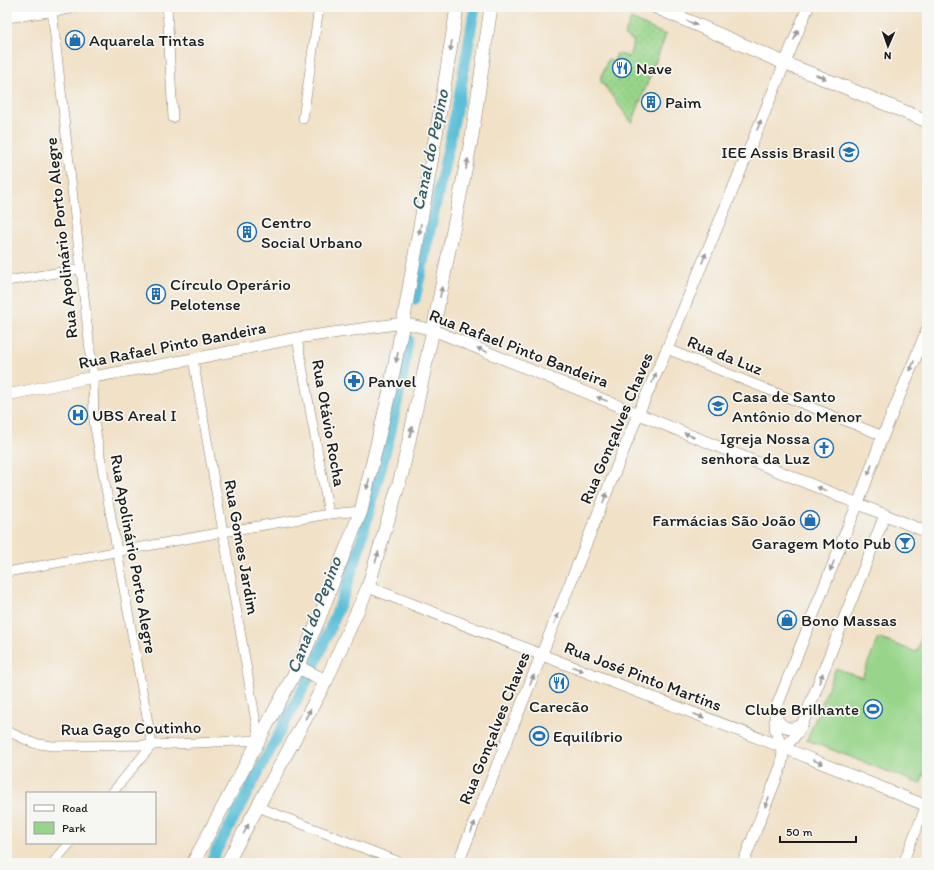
<svg xmlns="http://www.w3.org/2000/svg" width="934" height="870" viewBox="0 0 934 870" font-family="Itim,sans-serif">
<style>
.park{fill:#98d58a;stroke:#5a7853}
.garden{fill:url(#garden-dots);stroke:#5a7853}
.lines{fill:none;stroke-linecap:round;stroke-linejoin:round}
.canal{stroke:#5bbfd9;stroke-width:11}
.minor-casing{stroke:#867e72;stroke-width:10}
.tertiary-casing{stroke:#867e72;stroke-width:12}
.secondary-casing{stroke:#867e72;stroke-width:14}
.minor{stroke:#fff;stroke-width:9}
.tertiary{stroke:#fff;stroke-width:11}
.secondary{stroke:#fff;stroke-width:13}
.oneway{fill:#999}
.labels{text-anchor:middle;dominant-baseline:central;stroke-width:3.5;stroke-linejoin:round;paint-order:stroke}
.poi-label{font-size:17px;fill:#1c1c1c;stroke:#f6f6f2;text-anchor:start}
.street-label{font-size:17px;fill:#1c1c1c;stroke:#f6f6f2}
.water-label{font-size:18px;font-style:italic;fill:#355d68;stroke:#f6f6f2}
</style>
<defs>
<pattern id="garden-dots" width="8" height="8" patternUnits="userSpaceOnUse"><rect width="8" height="8" fill="#98d58a"/><path d="M2 2h.1M6 6h.1" fill="none" stroke="#82b676" stroke-width="1.8" stroke-linecap="round"/></pattern>
</defs>
<rect width="100%" height="100%" fill="#f6f6f2"/>
<filter id="ink" filterUnits="userSpaceOnUse"><feTurbulence type="fractalNoise" baseFrequency=".025" numOctaves="2"/><feDisplacementMap in="SourceGraphic" scale="8" xChannelSelector="R" yChannelSelector="G"/><feConvolveMatrix kernelMatrix="1 2 1 2 8 2 1 2 1" color-interpolation-filters="sRGB"/></filter>
<filter id="wash" filterUnits="userSpaceOnUse"><feTurbulence type="fractalNoise" baseFrequency=".012" numOctaves="4" result="noise"/><feDisplacementMap in="SourceGraphic" scale="16" xChannelSelector="R" yChannelSelector="G"/><feGaussianBlur stdDeviation="0.9" result="paint"/><feColorMatrix in="noise" values="0 0 0 0 0 0 0 0 0 0 0 0 0 0 0 0 0 1.4 0 .05"/><feComposite in="paint" operator="in"/></filter>
<g filter="url(#wash)">
<rect width="100%" height="100%" fill="#f1e1c7"/>
<!-- park -->
<path class="park" d="M 927,624 L 927,766 L 920,784 L 807,740 L 836,668 L 862,678 L 878,638 L 916,652 Z"/>
<!-- garden -->
<path class="garden" d="M 631,19 L 666,35 L 632,123 L 600,80 L 608,59 L 614,61 L 617,53 L 629,57 L 634,41 L 624,36 Z"/>
<g class="lines">
<!-- canal -->
<g class="canal">
<path d="M 415,299 L 458,103 L 475,7"/>
<path d="M 210,863 L 306,683 L 318,657 L 344,595 L 358,552 L 390,435 L 402,379 L 408,339"/>
</g>
</g>
</g>
<g filter="url(#ink)">
<g class="lines">
<!-- minor casing -->
<g class="minor-casing">
<g id="minor">
<path d="M 167,7 L 173,118"/>
<path d="M 52,10 L 93,377 L 94,422 L 152,745 L 112,793"/>
<path d="M 303,119 L 319,7"/>
<path d="M 7,281 L 80,269"/>
<path d="M 297,338 L 329,514"/>
<path d="M 667,349 L 883,436"/>
<path d="M 7,572 L 223,532 L 329,514 L 361,511"/>
<path d="M 7,731 L 33,743 L 52,746 L 152,745 L 259,740 L 193,359"/>
<path d="M 258,807 L 402,863"/>
<path d="M 53,863 L 70,843"/>
<path d="M 903,863 L 926,805"/>
</g>
</g>
<!-- tertiary casing -->
<g class="tertiary-casing">
<g id="tertiary">
<path d="M 7,395 L 93,377 L 193,359 L 297,338 L 403,323 L 433,330 L 927,532"/>
<path d="M 368,587 L 542,655 L 782,747 L 927,806"/>
<path d="M 775,715 C 781,728 789,731 802,725"/>
<path d="M 782,747 C 791,743 797,734 802,725 L 885,515"/>
<path d="M 458,863 L 638,414 L 667,349 L 808,7"/>
<path d="M 743,863 L 781,766 C 782,760 784,753 782,747 C 780,741 777,737 776,731 C 774,723 775,714 777,706 L 849,524 L 858,504 L 880,443 L 927,330"/>
</g>
</g>
<!-- secondary casing -->
<g class="secondary-casing">
<g id="secondary">
<path d="M 656,7 L 784,63 L 837,84 L 927,121"/>
<path d="M 7,16 L 71,7"/>
<path d="M 298,667 L 326,681"/>
<path d="M 193,863 L 298,667 L 319,619 L 337,571 L 361,511 L 389,394 L 403,323 L 442,100 L 457,7"/>
<path d="M 227,863 L 326,681 L 368,587 L 402,473 L 433,330 L 472,136 L 491,7"/>
</g>
</g>
<!-- minor -->
<use href="#minor" class="minor"/>
<!-- tertiary -->
<use href="#tertiary" class="tertiary"/>
<!-- secondary -->
<use href="#secondary" class="secondary"/>
</g>
<!-- one-way arrows -->
<defs><path id="oneway-solid" d="M-6-.8H1V-3.2L6.5 0L1 3.2V.8H-6Z"/></defs>
<g class="oneway">
<use href="#oneway-solid" transform="translate(692 23) rotate(24)"/>
<use href="#oneway-solid" transform="translate(796 35) rotate(-67)"/>
<use href="#oneway-solid" transform="translate(451 46) rotate(99)"/>
<use href="#oneway-solid" transform="translate(821 77) rotate(21)"/>
<use href="#oneway-solid" transform="translate(759 125) rotate(-68)"/>
<use href="#oneway-solid" transform="translate(467 164) rotate(-79)"/>
<use href="#oneway-solid" transform="translate(420 229) rotate(100)"/>
<use href="#oneway-solid" transform="translate(704 258) rotate(-68)"/>
<use href="#oneway-solid" transform="translate(441 292) rotate(-79)"/>
<use href="#oneway-solid" transform="translate(482 350) rotate(-158)"/>
<use href="#oneway-solid" transform="translate(397 357) rotate(101)"/>
<use href="#oneway-solid" transform="translate(912 366) rotate(113)"/>
<use href="#oneway-solid" transform="translate(654 378) rotate(-66)"/>
<use href="#oneway-solid" transform="translate(602 399) rotate(-158)"/>
<use href="#oneway-solid" transform="translate(411 432) rotate(-78)"/>
<use href="#oneway-solid" transform="translate(689 435) rotate(-158)"/>
<use href="#oneway-solid" transform="translate(870 470) rotate(110)"/>
<use href="#oneway-solid" transform="translate(368 484) rotate(104)"/>
<use href="#oneway-solid" transform="translate(822 489) rotate(-158)"/>
<use href="#oneway-solid" transform="translate(605 498) rotate(-68)"/>
<use href="#oneway-solid" transform="translate(377 557) rotate(-74)"/>
<use href="#oneway-solid" transform="translate(832 566) rotate(112)"/>
<use href="#oneway-solid" transform="translate(556 619) rotate(-68)"/>
<use href="#oneway-solid" transform="translate(578 669) rotate(21)"/>
<use href="#oneway-solid" transform="translate(821 678) rotate(-69)"/>
<use href="#oneway-solid" transform="translate(532 680) rotate(-68)"/>
<use href="#oneway-solid" transform="translate(308 714) rotate(-61)"/>
<use href="#oneway-solid" transform="translate(699 716) rotate(21)"/>
<use href="#oneway-solid" transform="translate(818 762) rotate(22)"/>
<use href="#oneway-solid" transform="translate(767 802) rotate(112)"/>
<use href="#oneway-solid" transform="translate(473 827) rotate(-68)"/>
<use href="#oneway-solid" transform="translate(246 829) rotate(-62)"/>
</g>
</g>
<!-- icons -->
<defs>
<g id="shop-ring" transform="scale(1)"><circle r="9.5" fill="#f6f6f2" stroke="#1f6fb2" stroke-width="1.5"/><path d="M-5-2.5h2.3a2.7 3.5 0 0 1 5.4 0H5L5.5 6h-11ZM-1.5-2.5h3a1.5 2.3 0 0 0-3 0Z" fill="#1f6fb2"/></g>
<g id="restaurant-ring" transform="scale(1)"><circle r="9.5" fill="#f6f6f2" stroke="#1f6fb2" stroke-width="1.5"/><path d="M-5-6h1v4h1v-4h1v4h1v-4h1v5L-1.5 .5V6h-2V.5L-5-1ZM5-6V6H3V1.5H1.5Q1.5-4 5-6Z" fill="#1f6fb2"/></g>
<g id="building-ring" transform="scale(1)"><circle r="9.5" fill="#f6f6f2" stroke="#1f6fb2" stroke-width="1.5"/><path d="M-4-6H4V6H1V3H-1V6H-4ZM-2.5-4.3h1.7v1.8h-1.7ZM.8-4.3h1.7v1.8H.8ZM-2.5-1h1.7V.8h-1.7ZM.8-1h1.7V.8H.8Z" fill="#1f6fb2"/></g>
<g id="school-ring" transform="scale(1)"><circle r="9.5" fill="#f6f6f2" stroke="#1f6fb2" stroke-width="1.5"/><path d="M0-5L7-2L0 1L-7-2ZM-4 1L0 2.5L4 1V4Q0 6-4 4Z" fill="#1f6fb2"/></g>
<g id="pharmacy-ring" transform="scale(1)"><circle r="9.5" fill="#f6f6f2" stroke="#1f6fb2" stroke-width="1.5"/><path d="M-2-6h4v4h4v4h-4v4h-4v-4h-4v-4h4Z" fill="#1f6fb2"/></g>
<g id="hospital-ring" transform="scale(1)"><circle r="9.5" fill="#f6f6f2" stroke="#1f6fb2" stroke-width="1.5"/><path d="M-5-5h3v3.5h4V-5h3V5h-3V1.5h-4V5h-3Z" fill="#1f6fb2"/></g>
<g id="church-ring" transform="scale(1)"><circle r="9.5" fill="#f6f6f2" stroke="#1f6fb2" stroke-width="1.5"/><path d="M-1.2-6h2.4v3.5h3.3v2.4h-3.3V6h-2.4V-.1h-3.3v-2.4h3.3Z" fill="#1f6fb2"/></g>
<g id="bar-ring" transform="scale(1)"><circle r="9.5" fill="#f6f6f2" stroke="#1f6fb2" stroke-width="1.5"/><path d="M-6-5H6L.8 .8V4.5H3.5V6h-7V4.5H-.8V.8Z" fill="#1f6fb2"/></g>
<g id="stadium-ring" transform="scale(1)"><circle r="9.5" fill="#f6f6f2" stroke="#1f6fb2" stroke-width="1.5"/><path d="M0-5a6.5 5 0 1 0 0 10a6.5 5 0 1 0 0-10ZM-3.5-1.8h7v3.6h-7Z" fill="#1f6fb2"/></g>
</defs>
<g fill-rule="evenodd">
<use href="#shop-ring" x="75" y="40"/>
<use href="#restaurant-ring" x="622" y="68"/>
<use href="#building-ring" x="651" y="102"/>
<use href="#school-ring" x="849" y="152"/>
<use href="#building-ring" x="247" y="232"/>
<use href="#building-ring" x="156" y="294"/>
<use href="#pharmacy-ring" x="354" y="381"/>
<use href="#school-ring" x="718" y="406"/>
<use href="#hospital-ring" x="78" y="415"/>
<use href="#church-ring" x="824" y="448"/>
<use href="#shop-ring" x="810" y="520"/>
<use href="#bar-ring" x="905" y="543"/>
<use href="#shop-ring" x="787" y="620"/>
<use href="#restaurant-ring" x="559" y="683"/>
<use href="#stadium-ring" x="873" y="709"/>
<use href="#stadium-ring" x="539" y="736"/>
</g>
<g class="labels">
<!-- poi labels -->
<g class="poi-label">
<text x="89" y="40">Aquarela Tintas</text>
<text x="636" y="68">Nave</text>
<text x="665" y="102">Paim</text>
<text x="835" y="152" text-anchor="end">IEE Assis Brasil</text>
<text x="261" y="222">Centro<tspan x="261" dy="20">Social Urbano</tspan></text>
<text x="170" y="284">Círculo Operário<tspan x="170" dy="20">Pelotense</tspan></text>
<text x="368" y="381">Panvel</text>
<text x="732" y="396">Casa de Santo<tspan x="732" dy="20">Antônio do Menor</tspan></text>
<text x="92" y="415">UBS Areal I</text>
<text x="810" y="438" text-anchor="end">Igreja Nossa<tspan x="810" dy="20">senhora da Luz</tspan></text>
<text x="796" y="520" text-anchor="end">Farmácias São João</text>
<text x="891" y="543" text-anchor="end">Garagem Moto Pub</text>
<text x="801" y="620">Bono Massas</text>
<text x="559" y="706" text-anchor="middle">Carecão</text>
<text x="859" y="709" text-anchor="end">Clube Brilhante</text>
<text x="553" y="736">Equilíbrio</text>
</g>
<!-- street labels -->
<g class="street-label">
<text transform="translate(61 238) rotate(-96)">Rua Apolinário Porto Alegre</text>
<text transform="translate(172 345) rotate(-11)">Rua Rafael Pinto Bandeira</text>
<text transform="translate(519 348) rotate(21)">Rua Rafael Pinto Bandeira</text>
<text transform="translate(725 355) rotate(22)">Rua da Luz</text>
<text transform="translate(329 423) rotate(80)">Rua Otávio Rocha</text>
<text transform="translate(616 428) rotate(-67)">Rua Gonçalves Chaves</text>
<text transform="translate(242 547) rotate(80)">Rua Gomes Jardim</text>
<text transform="translate(134 554) rotate(80)">Rua Apolinário Porto Alegre</text>
<text transform="translate(643 676) rotate(21)">Rua José Pinto Martins</text>
<text transform="translate(131 728) rotate(-1)">Rua Gago Coutinho</text>
<text transform="translate(494 728) rotate(-68)">Rua Gonçalves Chaves</text>
</g>
<!-- water labels -->
<g class="water-label">
<text transform="translate(430 150) rotate(-78)">Canal do Pepino</text>
<text transform="translate(314 615) rotate(-69)">Canal do Pepino</text>
</g>
</g>
<!-- margin -->
<rect width="934" height="870" fill="none" stroke="#f6f6f2" stroke-width="24"/>
<!-- legend -->
<rect x="26" y="792" width="130" height="52" fill="#f6f6f2" stroke="#9f9f9c"/>
<rect x="34" y="805" width="20" height="6" fill="#ffffff" stroke="#9f9f9c"/>
<text x="62" y="812" font-size="12" fill="#1c1c1c">Road</text>
<rect x="34" y="822" width="20" height="12" fill="#98d58a" stroke="#9f9f9c"/>
<text x="62" y="832" font-size="12" fill="#1c1c1c">Park</text>
<!-- north arrow -->
<g transform="translate(888 46) rotate(182)" stroke="#f6f6f2" stroke-width="3" paint-order="stroke">
<path d="M0-3L7 15L0 10L-7 15Z" fill="#1c1c1c"/>
<text y="-6" font-size="11" font-weight="bold" text-anchor="middle" fill="#1c1c1c">N</text>
</g>
<!-- scale -->
<path d="M780 836v6h76v-6" fill="none" stroke="#1c1c1c" stroke-width="2"/>
<text x="786" y="836" font-size="12" fill="#1c1c1c" stroke="#f6f6f2" stroke-width="3" paint-order="stroke">50 m</text>
</svg>
